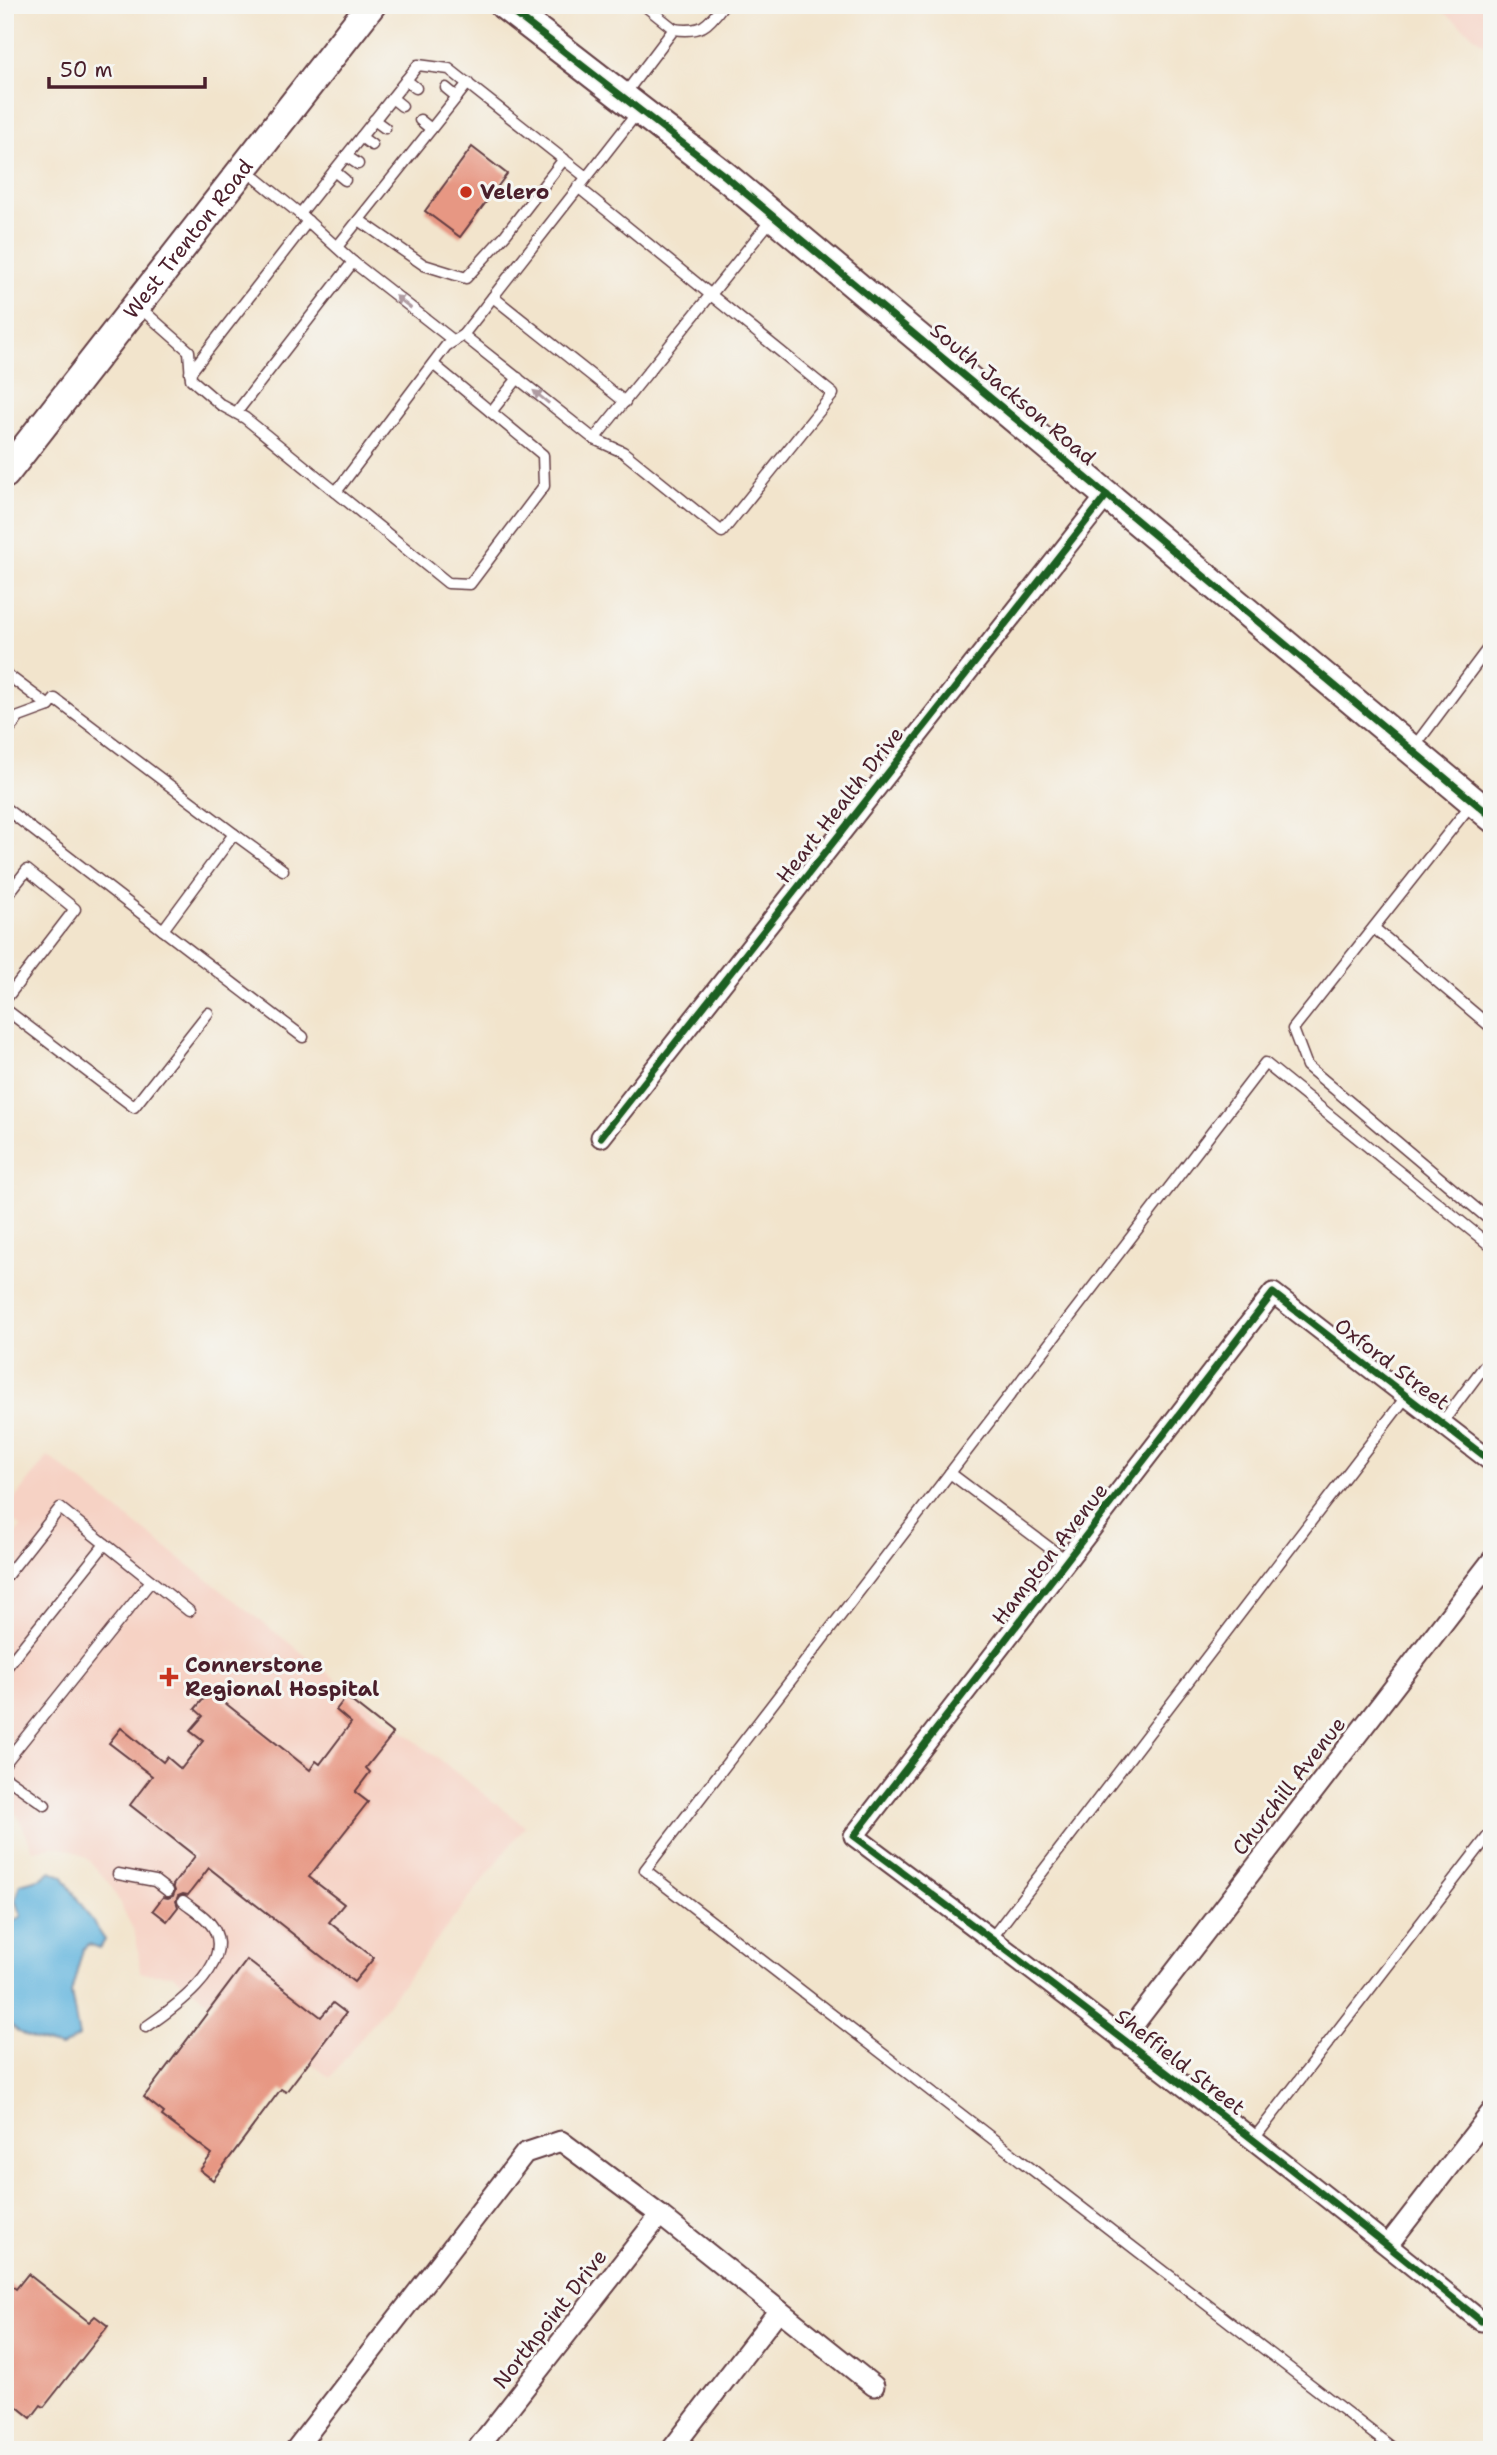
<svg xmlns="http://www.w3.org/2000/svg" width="1497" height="2455" viewBox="0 0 1497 2455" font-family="'Shantell Sans',sans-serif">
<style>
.built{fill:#f6d2c4}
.water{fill:#63b5de;stroke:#566a84;stroke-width:2}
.building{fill:#e79783}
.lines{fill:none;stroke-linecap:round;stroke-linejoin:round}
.service-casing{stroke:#633d43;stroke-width:13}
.minor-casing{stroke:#633d43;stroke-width:23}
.secondary-casing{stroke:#633d43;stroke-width:32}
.service{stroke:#fff;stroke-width:10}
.minor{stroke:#fff;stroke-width:19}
.secondary{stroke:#fff;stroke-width:28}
.cycleway-casing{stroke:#f6f6f2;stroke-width:11}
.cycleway{stroke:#1b5e20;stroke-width:7}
.oneway{fill:#ae9aa0}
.poi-dot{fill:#c8321e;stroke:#f6f6f2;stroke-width:2.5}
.labels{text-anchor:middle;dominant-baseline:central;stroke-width:6;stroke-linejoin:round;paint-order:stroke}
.poi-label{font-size:21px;font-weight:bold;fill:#4a1f2b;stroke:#f6f6f2;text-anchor:start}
.street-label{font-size:21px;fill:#4a1f2b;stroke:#f6f6f2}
</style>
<rect width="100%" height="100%" fill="#f6f6f2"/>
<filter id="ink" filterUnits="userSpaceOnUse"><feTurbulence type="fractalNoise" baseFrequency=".0143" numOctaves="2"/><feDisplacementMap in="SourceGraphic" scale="14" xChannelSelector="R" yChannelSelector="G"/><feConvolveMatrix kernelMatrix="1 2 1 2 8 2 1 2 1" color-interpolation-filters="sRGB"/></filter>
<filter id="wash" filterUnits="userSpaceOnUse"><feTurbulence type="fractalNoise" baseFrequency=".00686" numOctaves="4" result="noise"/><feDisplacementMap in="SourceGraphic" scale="28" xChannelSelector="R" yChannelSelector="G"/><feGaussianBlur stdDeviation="1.57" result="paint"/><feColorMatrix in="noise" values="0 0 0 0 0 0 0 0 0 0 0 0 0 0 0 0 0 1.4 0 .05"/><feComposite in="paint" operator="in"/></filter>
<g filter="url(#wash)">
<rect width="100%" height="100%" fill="#f2e4cc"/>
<!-- built -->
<g class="built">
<path d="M 1435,5 L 1492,5 L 1492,50 Z"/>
<path d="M 48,1456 L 525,1826 L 330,2078 L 220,1993 L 211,2004 L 173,1975 L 140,1973 L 138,1948 L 134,1931 L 111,1886 L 89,1860 L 73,1850 L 53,1847 L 33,1850 L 18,1816 L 5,1806 L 5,1548 L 21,1527 L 5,1514 L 5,1511 Z"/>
</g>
<!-- water -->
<path class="water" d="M 51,1871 L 62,1876 L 105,1940 L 100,1948 L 89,1944 L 83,1949 L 71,1993 L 79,2037 L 61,2047 C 36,2041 5,2035 5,2004 C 5,1991 6,1985 14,1973 L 5,1963 L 5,1927 L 21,1916 L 15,1900 L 20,1884 L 42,1878 Z"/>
<g id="blocks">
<!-- building -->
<g class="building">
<path d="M 472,147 L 507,174 L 460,237 L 425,211 Z"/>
<path d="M 210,1691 L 310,1770 L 316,1761 L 320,1764 L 351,1723 L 336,1710 L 346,1697 L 393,1734 L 366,1768 L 370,1772 L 355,1792 L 368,1802 L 309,1877 L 344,1904 L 329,1922 L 374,1958 L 354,1982 L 209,1868 L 188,1895 L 183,1894 L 178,1896 L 176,1901 L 178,1907 L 167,1921 L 153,1910 L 163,1897 L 168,1898 L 173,1896 L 175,1891 L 173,1885 L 195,1856 L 130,1805 L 152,1776 L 109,1743 L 121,1728 L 163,1762 L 167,1757 L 181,1769 L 203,1741 L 190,1731 L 203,1716 L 195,1709 Z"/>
<path d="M 247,1960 L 321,2017 L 333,2003 L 346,2013 L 286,2092 L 281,2089 L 213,2180 L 200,2170 L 212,2154 L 162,2116 L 164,2113 L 144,2097 Z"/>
<path d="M 28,2274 L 89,2322 L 95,2316 L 108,2326 L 44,2407 L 41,2405 L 31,2418 L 5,2397 L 5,2281 L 16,2289 Z"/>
</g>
</g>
</g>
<g filter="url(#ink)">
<use href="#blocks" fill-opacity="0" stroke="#633d43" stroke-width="2"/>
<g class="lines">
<!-- service casing -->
<g class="service-casing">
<g id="service">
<path d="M 644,5 L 674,29"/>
<path d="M 406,80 L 416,88"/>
<path d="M 446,88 L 457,97"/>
<path d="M 624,95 L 674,29 C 701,33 708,26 723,5"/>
<path d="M 392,98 L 402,106"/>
<path d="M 374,120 L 385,128"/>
<path d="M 420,120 L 431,129"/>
<path d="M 361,137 L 372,145"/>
<path d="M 346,156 L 358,164"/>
<path d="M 246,170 L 300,214 L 418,65 L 449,69 L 586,177"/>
<path d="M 334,171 L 345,180"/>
<path d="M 300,214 L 353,262 L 454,341"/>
<path d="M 359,220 L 424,265 L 466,278 L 506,234 L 564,159"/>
<path d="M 337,247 L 468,83"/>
<path d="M 493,297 L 625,402"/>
<path d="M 138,306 L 189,351 L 191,379 L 221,405 L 245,418 L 336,492 L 446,346 L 463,335 L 637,113"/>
<path d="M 463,335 L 594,439 L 623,452 L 722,532 L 833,394 L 578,187"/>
<path d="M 190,373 L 308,221"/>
<path d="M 491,412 L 518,378"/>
<path d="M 236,413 L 353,262"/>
<path d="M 594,439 L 772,219"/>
<path d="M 336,492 L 448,583 L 470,584 L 544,486 L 543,455 L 433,364"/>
<path d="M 5,673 L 49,706"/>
<path d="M 5,734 L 19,717 L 49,706 L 55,699 L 234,834 L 163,930 L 5,808"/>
<path d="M 1414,747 L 1492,643"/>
<path d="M 1473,802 L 1293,1029 L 1307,1066 L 1492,1222"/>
<path d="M 234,834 L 283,870"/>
<path d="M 5,898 L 27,870 L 75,909 L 5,1000"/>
<path d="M 1374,928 L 1492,1028"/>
<path d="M 163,930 L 303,1037"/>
<path d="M 5,1009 L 134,1107 L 208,1013"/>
<path d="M 1441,1424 L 1492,1356"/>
<path d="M 950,1473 L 1067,1561"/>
<path d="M 5,1578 L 60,1508 L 189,1611"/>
<path d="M 5,1669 L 105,1544"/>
<path d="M 5,1763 L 151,1581"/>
<path d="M 5,1777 L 45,1805"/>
<path d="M 118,1874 L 155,1881 L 168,1891"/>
<path d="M 991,1939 L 1406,1397"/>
<path d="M 146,2027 C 171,2010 232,1968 215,1931 C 209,1918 193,1909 183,1901"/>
<path d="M 1253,2140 L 1492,1831"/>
<path d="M 1395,2450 L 645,1870 L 1265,1063 L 1492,1247"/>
</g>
</g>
<!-- minor casing -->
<g class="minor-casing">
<g id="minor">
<path d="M 601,1137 L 1107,495"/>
<path d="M 1122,2040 L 1492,1560"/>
<path d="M 1388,2245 L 1492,2111"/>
<path d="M 1481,2321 C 1276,2154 1066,1994 854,1836 L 1273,1293 L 1492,1462"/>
<path d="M 295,2450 L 525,2153 L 561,2141 L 660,2215 L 874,2386"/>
<path d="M 476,2450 L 660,2215"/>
<path d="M 671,2450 L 779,2310"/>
</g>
</g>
<!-- secondary casing -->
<g class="secondary-casing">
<g id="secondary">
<path d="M 504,5 L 725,176 L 1492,817"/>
<path id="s1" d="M 5,474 L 371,5"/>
</g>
</g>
<!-- service -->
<use href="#service" class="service"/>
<!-- minor -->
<use href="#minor" class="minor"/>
<!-- secondary -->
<use href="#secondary" class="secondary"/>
<!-- cycleway casing -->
<g class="cycleway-casing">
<g id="cycleway">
<path d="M 504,5 L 725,176 L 1492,817"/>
<path d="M 601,1137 L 1107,495"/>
<path d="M 1481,2321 C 1276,2154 1066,1994 854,1836 L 1273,1293 L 1492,1462"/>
</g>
</g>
<!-- cycleway -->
<use href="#cycleway" class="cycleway"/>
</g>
<!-- one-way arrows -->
<defs><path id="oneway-solid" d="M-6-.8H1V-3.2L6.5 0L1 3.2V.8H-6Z" transform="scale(1.75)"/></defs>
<g class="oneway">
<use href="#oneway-solid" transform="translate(403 302) rotate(-142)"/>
<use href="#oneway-solid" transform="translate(541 397) rotate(-141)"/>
</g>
</g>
<!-- markers -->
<g class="poi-dot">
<circle cx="466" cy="192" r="7"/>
<path d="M165.5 1666.5h7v7h7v7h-7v7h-7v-7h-7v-7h7z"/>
</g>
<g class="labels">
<!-- poi labels -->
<g class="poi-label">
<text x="480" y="192">Velero</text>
<text x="185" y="1665">Connerstone<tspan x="185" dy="24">Regional Hospital</tspan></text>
</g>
<!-- street labels -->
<g class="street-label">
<text stroke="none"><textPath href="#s1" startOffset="298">West Trenton Road</textPath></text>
<text transform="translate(1013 394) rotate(40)">South Jackson Road</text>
<text transform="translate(840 805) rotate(-52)">Heart Health Drive</text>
<text transform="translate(1392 1364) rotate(37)">Oxford Street</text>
<text transform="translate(1050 1554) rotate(-52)">Hampton Avenue</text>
<text transform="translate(1289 1786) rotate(-52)">Churchill Avenue</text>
<text transform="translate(1180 2062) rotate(38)">Sheffield Street</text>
<text transform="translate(550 2319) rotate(-52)">Northpoint Drive</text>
</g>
</g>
<!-- margin -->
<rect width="1497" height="2455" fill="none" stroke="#f6f6f2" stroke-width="28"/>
<!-- scale -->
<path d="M49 77v10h156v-10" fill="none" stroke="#4a1f2b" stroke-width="3.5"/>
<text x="60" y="77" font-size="21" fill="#4a1f2b" stroke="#f6f6f2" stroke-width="5" paint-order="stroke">50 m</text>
</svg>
